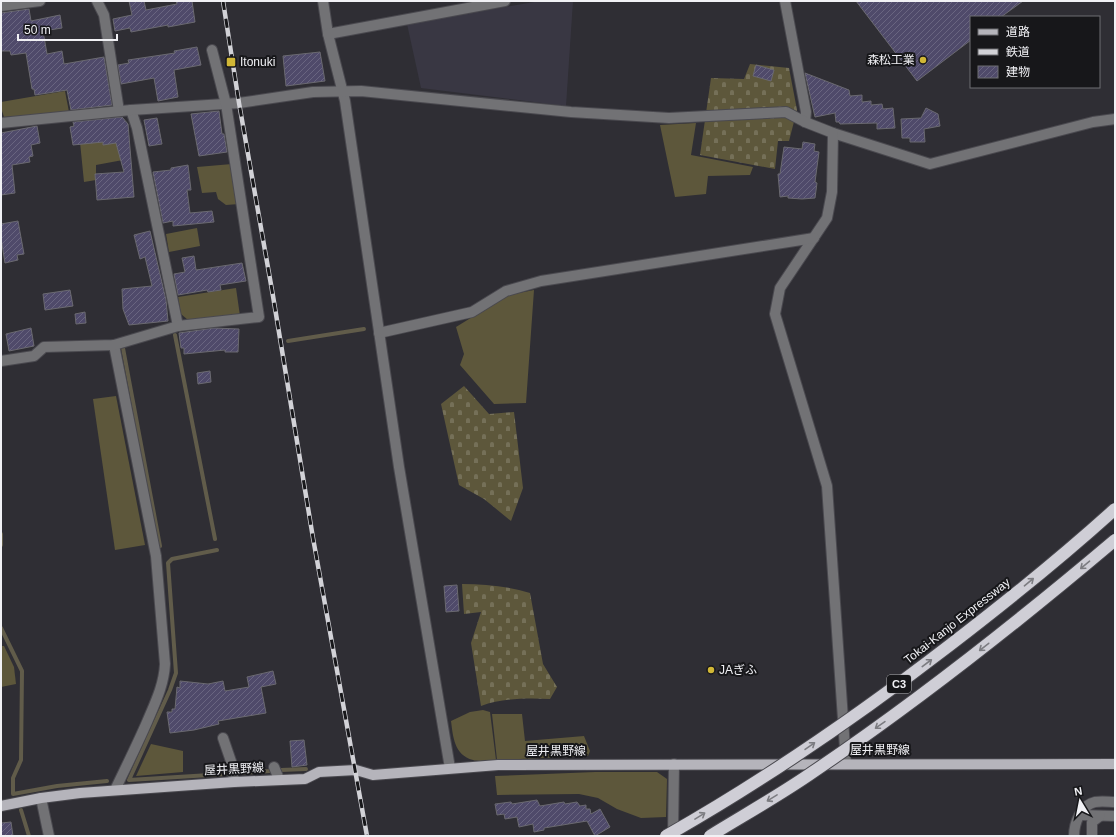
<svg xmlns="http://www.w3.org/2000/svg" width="1116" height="837" viewBox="0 0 1116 837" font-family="Helvetica,'Noto Sans JP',sans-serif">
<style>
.built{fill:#393743}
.grass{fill:#5d573b}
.cemetery{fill:url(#cemetery-stones)}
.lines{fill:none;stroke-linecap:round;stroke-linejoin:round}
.stream{stroke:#615c4a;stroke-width:4}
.building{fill:url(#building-hatch);stroke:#6a6970}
.minor-casing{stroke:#4a494f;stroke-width:12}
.major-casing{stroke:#4a494f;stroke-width:12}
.minor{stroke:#727275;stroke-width:10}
.major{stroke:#b5b4bb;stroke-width:10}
.rail-casing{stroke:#d2d2d7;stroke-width:4.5}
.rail{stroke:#17171a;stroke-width:3;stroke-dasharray:9;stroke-linecap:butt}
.highway-bridge-casing{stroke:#4a494f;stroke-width:14;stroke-linecap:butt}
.highway-bridge{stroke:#cfced6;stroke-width:12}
.oneway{stroke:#7c7c81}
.poi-dot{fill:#d1b736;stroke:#17171a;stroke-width:1.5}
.labels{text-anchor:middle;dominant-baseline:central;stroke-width:4;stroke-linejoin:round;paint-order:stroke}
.shield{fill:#17171a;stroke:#b0b0b3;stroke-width:1}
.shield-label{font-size:11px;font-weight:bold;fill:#f1f1f5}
.poi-label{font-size:12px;fill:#f1f1f5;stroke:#17171a;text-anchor:start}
.street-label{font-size:12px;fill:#f1f1f5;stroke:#17171a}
</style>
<defs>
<pattern id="cemetery-stones" width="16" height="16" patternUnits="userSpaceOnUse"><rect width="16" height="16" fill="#5d573b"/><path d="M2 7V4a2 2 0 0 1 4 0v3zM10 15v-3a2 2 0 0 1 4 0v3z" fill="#757058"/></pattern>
<pattern id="building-hatch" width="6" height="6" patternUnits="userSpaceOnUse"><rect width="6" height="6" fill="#4f4a6a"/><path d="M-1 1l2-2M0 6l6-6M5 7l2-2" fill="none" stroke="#696580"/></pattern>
</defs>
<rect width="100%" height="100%" fill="#2f2e34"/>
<!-- built -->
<path class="built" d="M 540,1 L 573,1 L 566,106 L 421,88 L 407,24 Z"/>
<!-- grass -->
<g class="grass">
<path d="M 65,91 L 69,112 L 4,117 L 1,108 L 1,102 Z"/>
<path d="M 696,123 L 691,155 L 753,167 L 750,175 L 708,176 L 706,194 L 675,197 L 660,125 Z"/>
<path d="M 116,136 L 123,160 L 96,165 L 96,180 L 84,182 L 80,142 Z"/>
<path d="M 232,164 L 239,204 L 226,205 L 218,199 L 216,192 L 202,193 L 197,167 Z"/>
<path d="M 197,228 L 200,246 L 169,252 L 166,234 Z"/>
<path d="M 236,288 L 240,316 L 188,320 L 181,314 L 178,297 Z"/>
<path d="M 534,290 L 526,403 L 494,404 L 460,365 L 464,354 L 456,327 L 508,295 Z"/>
<path d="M 116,396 L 145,545 L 115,550 L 93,399 Z"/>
<path d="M 1,646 L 4,646 L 14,667 L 16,684 L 1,687 Z"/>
<path d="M 483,710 L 490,712 L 496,760 C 489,760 479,762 473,760 C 454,755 453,736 451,721 L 470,712 Z"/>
<path d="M 492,714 L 522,714 L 525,741 L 584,736 L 590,751 L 588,756 L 497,760 Z"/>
<path d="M 151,744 L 183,751 L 183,772 L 136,776 Z"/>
<path d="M 595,772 L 657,772 L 667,779 L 666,817 L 641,818 L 617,809 L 598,798 L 579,794 L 497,795 L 495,776 Z"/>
</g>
<!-- cemetery -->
<g class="cemetery">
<path d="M 750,64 L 789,68 L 797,110 L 789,141 L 778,141 L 775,169 L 700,155 L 711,78 L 744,79 Z"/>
<path d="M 464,386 L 489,414 L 514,412 L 523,488 L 511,521 L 484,499 L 459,485 L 441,404 Z"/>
<path d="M 462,584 C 485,584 507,586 530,593 L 543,664 L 557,687 L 550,699 C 527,698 503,698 481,706 L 471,643 L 481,612 L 464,614 Z"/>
</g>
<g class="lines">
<!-- stream -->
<g class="stream">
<path d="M 175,335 L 215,539"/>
<path d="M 288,341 L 364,329"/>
<path d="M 123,348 L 160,546"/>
<path d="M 1,534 L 1,545"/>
<path d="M 217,550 L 172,559 L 168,563 L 176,673 L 170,690 L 129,780 L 226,774"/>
<path d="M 1,628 L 22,671 L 21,760 L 13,778 L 13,794 L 57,786 L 107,781"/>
<path d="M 281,770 L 306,769"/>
<path d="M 239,773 L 270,771"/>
<path d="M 21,810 L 29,836"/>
</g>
</g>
<!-- building -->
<g class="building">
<path d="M 129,1 L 144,1 L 146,10 L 177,4 L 176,1 L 192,1 L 195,22 L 168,27 L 168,25 L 131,32 L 130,28 L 115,31 L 113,19 L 132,15 Z"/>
<path d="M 856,1 L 1023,1 L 1001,17 L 971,17 L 971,40 L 917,81 Z"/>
<path d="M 29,9 L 31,21 L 60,15 L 62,28 L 43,31 L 47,54 L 62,51 L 64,64 L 104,57 L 112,105 L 71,110 L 67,90 L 35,95 L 34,89 L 32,89 L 26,53 L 11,55 L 10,51 L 1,51 L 1,13 Z"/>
<path d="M 197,47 L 201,65 L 174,70 L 178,97 L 158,101 L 154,78 L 121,84 L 118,65 L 129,63 L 128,60 L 175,53 L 174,51 Z"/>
<path d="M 320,52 L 325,81 L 286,86 L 283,56 Z"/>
<path d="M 756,65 L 774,70 L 771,81 L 753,76 Z"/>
<path d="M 805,73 L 849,90 L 850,96 L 862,95 L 862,102 L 871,101 L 871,105 L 882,104 L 883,109 L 893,108 L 895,128 L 877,129 L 877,123 L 840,124 L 839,122 L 836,122 L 835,113 L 815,117 Z"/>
<path d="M 926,108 L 938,114 L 940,126 L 924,129 L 925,142 L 910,142 L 910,138 L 902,138 L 901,119 L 921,118 Z"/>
<path d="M 219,111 L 222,134 L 224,134 L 227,152 L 199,156 L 191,114 Z"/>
<path d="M 122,117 L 128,124 L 134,197 L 97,200 L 95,174 L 124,172 L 116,143 L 103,145 L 103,142 L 73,145 L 70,127 L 74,126 L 73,122 Z"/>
<path d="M 157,118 L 162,144 L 149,146 L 144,120 Z"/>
<path d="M 37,126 L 40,143 L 31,145 L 33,156 L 29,157 L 30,162 L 12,165 L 15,193 L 1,195 L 1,133 Z"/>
<path d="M 803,142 L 815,144 L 814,151 L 819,152 L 815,182 L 817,183 L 815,198 L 802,199 L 788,198 L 788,196 L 780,197 L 778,174 L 780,174 L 784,147 L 802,149 Z"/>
<path d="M 188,165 L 191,190 L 187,190 L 190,213 L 212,211 L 214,222 L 173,226 L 173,221 L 163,223 L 153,172 L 171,170 L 171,168 Z"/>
<path d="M 18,221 L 24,254 L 17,255 L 18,260 L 5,263 L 1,238 L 1,224 Z"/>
<path d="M 150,231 L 166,300 L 168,321 L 129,325 L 123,309 L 122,289 L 152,286 L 145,257 L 140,259 L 134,235 Z"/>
<path d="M 194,256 L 196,270 L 242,263 L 246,281 L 220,285 L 221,290 L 208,292 L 207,290 L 178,295 L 174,274 L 185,272 L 182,258 Z"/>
<path d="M 70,290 L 73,306 L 45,310 L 43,294 Z"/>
<path d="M 85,312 L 86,323 L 76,324 L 75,314 Z"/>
<path d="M 31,328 L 34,346 L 9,351 L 6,334 Z"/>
<path d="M 214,328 L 239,329 L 238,352 L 225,352 L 225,350 L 184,354 L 184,348 L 181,348 L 179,333 Z"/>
<path d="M 210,371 L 211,382 L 198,384 L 197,373 Z"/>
<path d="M 457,585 L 459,611 L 446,612 L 444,586 Z"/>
<path d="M 273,671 L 276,684 L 261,687 L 266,713 L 218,721 L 219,724 L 194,730 L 170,733 L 167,712 L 172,712 L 172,709 L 175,709 L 177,687 L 180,688 L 180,681 L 208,684 L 223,681 L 225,691 L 249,687 L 247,677 Z"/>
<path d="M 304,740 L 307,765 L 292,767 L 290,741 Z"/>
<path d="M 537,800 L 540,806 L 564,802 L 565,804 L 577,802 L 580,806 L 586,805 L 586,809 L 590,809 L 591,814 L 600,809 L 610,827 L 595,836 L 587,821 L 544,828 L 544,830 L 534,832 L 533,824 L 519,827 L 517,817 L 505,819 L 504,814 L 497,815 L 495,804 L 511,802 L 512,804 Z"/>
<path d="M 11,822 L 13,836 L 1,836 L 1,823 Z"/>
</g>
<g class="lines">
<!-- minor casing -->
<g class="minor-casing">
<g id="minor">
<path d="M 97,1 L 104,15 L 119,111"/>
<path d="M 323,1 L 328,34 L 345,101 L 399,467 L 450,768"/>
<path d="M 785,1 L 806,112 L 805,122"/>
<path d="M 1,6 L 40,1"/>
<path d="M 328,34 L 505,1"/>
<path d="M 131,110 L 137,128 L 178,326"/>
<path d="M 1,123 L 131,110 L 239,103 L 313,92 L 361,91 L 571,112 L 669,118 L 786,112 L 805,122 L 833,133 L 930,164 L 1093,122 L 1115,119"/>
<path d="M 833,133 L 832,192 L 827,218 L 780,288 L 775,314 L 827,486 L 846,763"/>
<path d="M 379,333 L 472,312 L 506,291 L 541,281 L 814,238"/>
<path d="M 114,345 L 156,556 L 165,664 C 164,685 155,703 147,722 C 137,745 126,767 115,790"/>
<path d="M 1,361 L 34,356 L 44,347 L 114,345 L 178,326 L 259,317 L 226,104 L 212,50"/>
<path d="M 223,738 L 233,767 L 234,782"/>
<path d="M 274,767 L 279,779"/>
<path d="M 41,798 L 49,836"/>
<path d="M 1080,815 L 1115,816"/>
<path d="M 673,836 L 674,764"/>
<path d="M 1074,836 C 1074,823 1081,805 1095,802 C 1102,801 1109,802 1115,802"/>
<path d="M 1092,836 L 1092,822 L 1100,816"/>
</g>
</g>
<!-- major casing -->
<g class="major-casing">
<path id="major" d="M 1,806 L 41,798 L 80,793 L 234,782 L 305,779 L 319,772 L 356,770 L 373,775 L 498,765 L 1115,764"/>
</g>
<!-- minor -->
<use href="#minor" class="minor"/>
<!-- major -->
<use href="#major" class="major"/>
<!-- rail casing -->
<g class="rail-casing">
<path id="rail" d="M 223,1 L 239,103 L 273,296 L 313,538 L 367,836"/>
</g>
<!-- rail -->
<use href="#rail" class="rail"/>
<!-- highway-bridge casing -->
<g class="highway-bridge-casing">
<g id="highway-bridge">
<path d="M 666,836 C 765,780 859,715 950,645 C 1006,602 1062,557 1115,509"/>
<path d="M 710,836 C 744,815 780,795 813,772 C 918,701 1018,622 1115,540"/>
</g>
</g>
<!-- highway-bridge -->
<use href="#highway-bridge" class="highway-bridge"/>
</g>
<!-- one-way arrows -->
<defs><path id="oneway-shaft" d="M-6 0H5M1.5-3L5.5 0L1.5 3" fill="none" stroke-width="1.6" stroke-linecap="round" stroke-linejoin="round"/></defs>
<g class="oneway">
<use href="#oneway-shaft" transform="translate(1085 565) rotate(140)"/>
<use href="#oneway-shaft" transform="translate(1029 582) rotate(-40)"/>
<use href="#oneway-shaft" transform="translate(984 647) rotate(142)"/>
<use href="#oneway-shaft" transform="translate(927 663) rotate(-37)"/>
<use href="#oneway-shaft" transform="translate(880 725) rotate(145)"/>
<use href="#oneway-shaft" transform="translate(810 746) rotate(-35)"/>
<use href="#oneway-shaft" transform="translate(772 798) rotate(148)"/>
<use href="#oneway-shaft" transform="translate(700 816) rotate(-32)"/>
</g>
<!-- markers -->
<g class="poi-dot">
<circle cx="923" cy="60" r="4"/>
<rect x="226" y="57" width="10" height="10" rx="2"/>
<circle cx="711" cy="670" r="4"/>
</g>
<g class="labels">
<!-- shield labels -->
<rect class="shield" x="887" y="675" width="24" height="18" rx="3"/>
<g class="shield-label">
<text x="899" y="684">C3</text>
</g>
<!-- poi labels -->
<g class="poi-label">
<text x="915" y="60" text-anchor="end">森松工業</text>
<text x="240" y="62">Itonuki</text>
<text x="719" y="670">JAぎふ</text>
</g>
<!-- street labels -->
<g class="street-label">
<text transform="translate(957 621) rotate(-38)">Tokai-Kanjo Expressway</text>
<text x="880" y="750">屋井黒野線</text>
<text x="556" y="751">屋井黒野線</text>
<text transform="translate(234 769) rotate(-3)">屋井黒野線</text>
</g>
</g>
<!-- border -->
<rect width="1116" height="837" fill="none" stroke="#f1f1f5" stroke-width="4"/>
<!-- legend -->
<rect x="970" y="16" width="130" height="72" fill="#17171a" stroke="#6e6e72"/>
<rect x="978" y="29" width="20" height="6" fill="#b5b4bb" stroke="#6e6e72"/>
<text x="1006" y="36" font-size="12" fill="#f1f1f5">道路</text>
<rect x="978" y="49" width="20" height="6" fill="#d2d2d7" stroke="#6e6e72"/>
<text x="1006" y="56" font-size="12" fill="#f1f1f5">鉄道</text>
<rect x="978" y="66" width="20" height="12" fill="url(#building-hatch)" stroke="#6e6e72"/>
<text x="1006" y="76" font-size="12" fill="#f1f1f5">建物</text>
<!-- north arrow -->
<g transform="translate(1080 801) rotate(350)" stroke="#17171a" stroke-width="3" paint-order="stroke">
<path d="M0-3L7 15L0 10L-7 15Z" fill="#f1f1f5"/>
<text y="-6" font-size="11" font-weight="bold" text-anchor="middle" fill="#f1f1f5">N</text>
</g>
<!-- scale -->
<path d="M18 34v6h99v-6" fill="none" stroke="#f1f1f5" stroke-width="2"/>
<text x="24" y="34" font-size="12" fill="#f1f1f5" stroke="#17171a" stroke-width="3" paint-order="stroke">50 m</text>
</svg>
